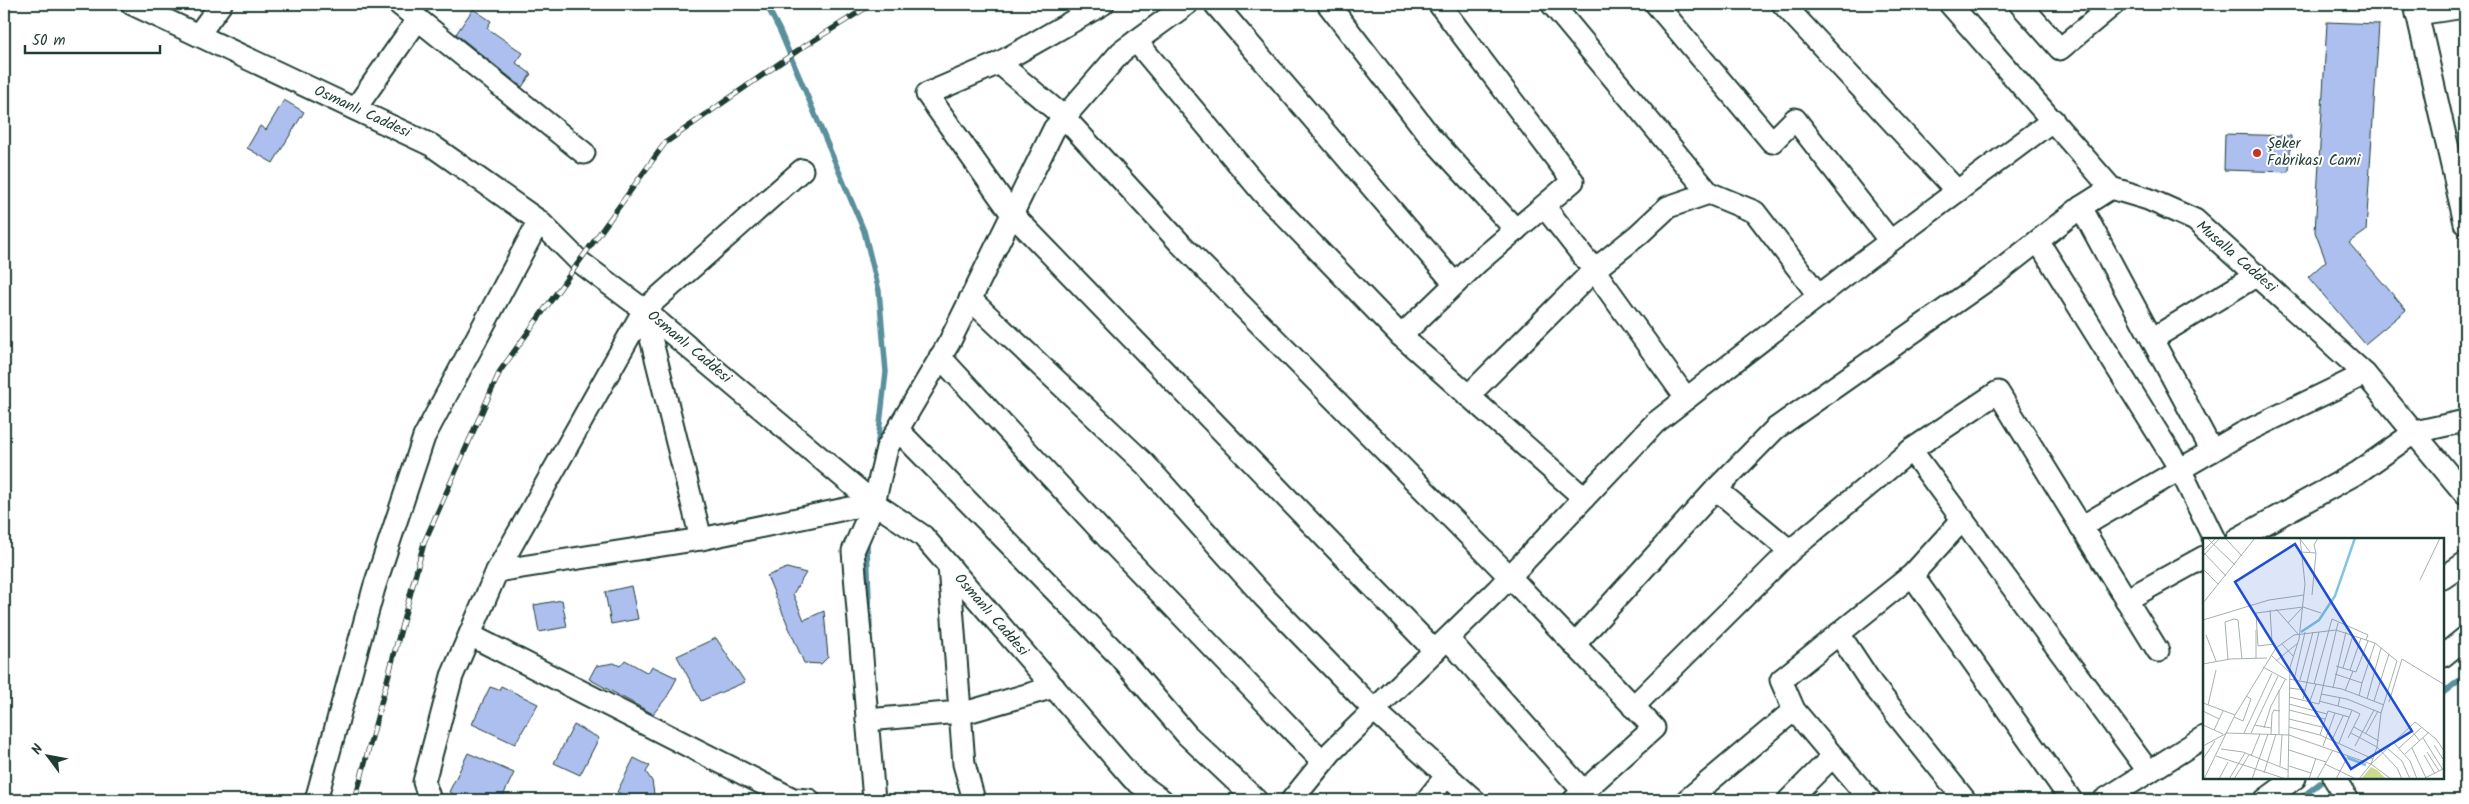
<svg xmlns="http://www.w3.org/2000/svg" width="2469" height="804" viewBox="0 0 2469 804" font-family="Kalam,sans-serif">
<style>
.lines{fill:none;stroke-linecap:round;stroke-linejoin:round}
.stream{stroke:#5a8f9c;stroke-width:5.5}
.building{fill:#acbfee;stroke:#1f3d34}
.minor-casing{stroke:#1f3d34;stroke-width:25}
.minor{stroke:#fff;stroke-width:21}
.rail-casing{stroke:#1f3d34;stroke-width:5.5}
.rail{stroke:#fff;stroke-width:4;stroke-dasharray:11;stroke-linecap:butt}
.poi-dot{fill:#c8321e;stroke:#fff;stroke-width:2}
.labels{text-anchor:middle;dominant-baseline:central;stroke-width:4;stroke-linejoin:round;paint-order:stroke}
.street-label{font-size:15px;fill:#1f3d34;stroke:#fff}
.poi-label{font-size:15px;fill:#1f3d34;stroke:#fff;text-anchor:start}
.inset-river{fill:none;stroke:#82c5e2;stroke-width:2.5}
.inset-road{fill:none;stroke:#a5b1ae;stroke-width:1}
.view{fill:#1d4ed8;fill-opacity:0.15;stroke:#1d4ed8;stroke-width:2.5}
.inset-edge{fill:none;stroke:#1f3d34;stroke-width:2.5}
</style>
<rect width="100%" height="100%" fill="#fff"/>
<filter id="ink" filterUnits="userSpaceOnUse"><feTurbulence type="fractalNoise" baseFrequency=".02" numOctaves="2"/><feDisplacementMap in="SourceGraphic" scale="10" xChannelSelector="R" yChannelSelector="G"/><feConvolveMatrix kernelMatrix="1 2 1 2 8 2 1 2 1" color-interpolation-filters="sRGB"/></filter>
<g filter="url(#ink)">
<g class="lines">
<!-- stream -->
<g class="stream">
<path d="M 766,4 L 780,31 L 864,231 L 879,291 L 886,372 L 877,450"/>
<path d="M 867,545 L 870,628"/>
<path d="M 2443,693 L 2465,676"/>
<path d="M 2298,800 L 2320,783"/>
</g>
</g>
<!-- building -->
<g class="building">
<path d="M 473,9 L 491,21 L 487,28 L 523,53 L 516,63 L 531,74 L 522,87 L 456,34 Z"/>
<path d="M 2327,22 L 2379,24 L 2366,231 L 2349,243 L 2406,310 L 2365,344 L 2308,277 L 2326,261 L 2315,232 Z"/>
<path d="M 284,100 L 304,112 L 273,163 L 247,148 L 260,126 L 266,130 Z"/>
<path d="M 2225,134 L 2291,136 L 2289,172 L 2224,170 Z"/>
<path d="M 787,568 L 806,573 L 793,594 L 804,620 L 824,611 L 828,657 L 821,664 L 804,663 L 767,576 Z"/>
<path d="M 631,586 L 638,619 L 611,624 L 605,592 Z"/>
<path d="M 562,600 L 567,627 L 539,632 L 534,605 Z"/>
<path d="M 716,638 L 745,682 L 701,701 L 677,656 Z"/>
<path d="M 625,660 L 648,673 L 652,666 L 677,678 L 667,697 L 653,714 L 589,679 L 596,666 L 614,663 L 620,666 Z"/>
<path d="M 501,686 L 538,704 L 515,744 L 472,724 L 490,687 L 499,690 Z"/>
<path d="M 574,725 L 599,738 L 580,775 L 554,763 Z"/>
<path d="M 468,753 L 514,773 L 501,800 L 465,800 L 449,792 Z"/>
<path d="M 634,758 L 650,766 L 646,772 L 652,781 L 655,800 L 633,800 L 617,792 Z"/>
</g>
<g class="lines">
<!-- minor casing -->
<g class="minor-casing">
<g id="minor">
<path d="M 132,4 L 431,145 L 539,221 L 580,262 L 644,310 L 874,503 L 923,536 L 1133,779 L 1162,800"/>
<path d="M 399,4 L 584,153"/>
<path d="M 1103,4 L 999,63 L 927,94 L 1012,214 L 1435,651"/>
<path d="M 1215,4 L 1455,284"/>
<path d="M 1328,4 L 1429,135 L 1516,230"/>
<path d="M 1552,4 L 1709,193"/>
<path d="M 1656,4 L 1772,142 L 1795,119 L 1890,241"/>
<path d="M 1783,4 L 1957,191"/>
<path d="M 1950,4 L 2111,188 L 2148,199 L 2195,220 L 2365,374 L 2465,494"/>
<path d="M 2020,4 L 2060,49 L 2114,4"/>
<path d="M 2415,4 L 2465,223"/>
<path d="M 2417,14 L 2465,7"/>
<path d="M 198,35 L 221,4"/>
<path d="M 1136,41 L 1262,192 L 1401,336 L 1584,498"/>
<path d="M 999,63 L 1064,117 L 1179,242 L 1510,577 L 1654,728 L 1574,800"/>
<path d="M 355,109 L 418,19"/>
<path d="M 1544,206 L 1594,270 L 1686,398"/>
<path d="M 2081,207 L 2212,451"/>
<path d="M 2038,241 L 2180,469 L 2214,539"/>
<path d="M 970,299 L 1145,464 L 1264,597 L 1374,710 L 1474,800"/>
<path d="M 644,310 L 701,539"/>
<path d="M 1401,336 L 1478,262 L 1573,181 L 1439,4"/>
<path d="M 2152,339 L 2257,275"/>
<path d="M 940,357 L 1117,548 L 1323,762"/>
<path d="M 1468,396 L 1594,270 L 1638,235 L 1668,207 L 1709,193 L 1755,212 L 1819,296"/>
<path d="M 898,430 L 1120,657 L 1187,735 L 1256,800"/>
<path d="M 1911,450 L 1998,392 L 2158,651"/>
<path d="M 1716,489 L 1790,551 L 1911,450 L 2149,772"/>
<path d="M 2081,527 L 2241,434 L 2365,374"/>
<path d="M 2237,539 L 2357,473 L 2415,432 L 2465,421"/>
<path d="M 949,566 L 964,764 L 974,800"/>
<path d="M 497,571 L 701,539 L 874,503"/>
<path d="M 1912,575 L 2071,800"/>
<path d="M 2443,578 L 2465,563"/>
<path d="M 2126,600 L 2204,557"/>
<path d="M 1839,634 L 1872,684 L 1965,800"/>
<path d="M 470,635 L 793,799 L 809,800"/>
<path d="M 1448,639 L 1584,792"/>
<path d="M 1574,645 L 1716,489 L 1775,429 L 1997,273 L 2081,207 L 2111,188"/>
<path d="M 2443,656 L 2465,638"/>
<path d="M 1633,707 L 1790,551"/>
<path d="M 867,720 L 971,711 L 1054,687"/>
<path d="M 2334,778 L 2348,800"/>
<path d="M 316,800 L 374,588 L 424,437 L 539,221"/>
<path d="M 430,800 L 424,782 L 452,676 L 497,571 L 644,310 L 802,170"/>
<path d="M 874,800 L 853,551 L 874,503 L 887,448 L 950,341 L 1054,129 L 1121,52 L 1187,4"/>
<path d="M 1292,800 L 1331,752 L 1497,590 L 1655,423 L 1865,260 L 2053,120"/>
<path d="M 1427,800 L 1447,775"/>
<path d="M 1687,800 L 1794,710"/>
<path d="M 1789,800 L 1833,756"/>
<path d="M 1870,800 L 1794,710 L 1781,680 L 1912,575 L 1963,519"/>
<path d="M 2104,800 L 2204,737"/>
<path d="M 2265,800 L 2295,778"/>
</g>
</g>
<!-- minor -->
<use href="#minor" class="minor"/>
<!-- rail casing -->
<g class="rail-casing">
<path id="rail" d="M 355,800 L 424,543 L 500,371 L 665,143 L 800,49 L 872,4"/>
</g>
<!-- rail -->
<use href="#rail" class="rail"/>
</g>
</g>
<!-- markers -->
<circle class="poi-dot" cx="2257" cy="153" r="5"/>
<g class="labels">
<!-- street labels -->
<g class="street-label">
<text transform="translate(362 112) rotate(25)">Osmanlı Caddesi</text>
<text transform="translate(2236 257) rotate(41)">Musalla Caddesi</text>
<text transform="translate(689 347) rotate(40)">Osmanlı Caddesi</text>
<text transform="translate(991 615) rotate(49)">Osmanlı Caddesi</text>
</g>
<!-- poi labels -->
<g class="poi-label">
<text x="2267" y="144">Şeker<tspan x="2267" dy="17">Fabrikası Cami</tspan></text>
</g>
</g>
<!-- overview -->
<g transform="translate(2203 538)">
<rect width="241" height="241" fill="#fff"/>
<path d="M 168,229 L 174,232 L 183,241 L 158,241 Z" fill="#ccda8d"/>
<path class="inset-river" d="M 98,94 L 116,82 L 132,58 L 152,0M 145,220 L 163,227"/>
<path class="inset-road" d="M 4,0 L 32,27M 22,0 L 39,18M 97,1 L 107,14M 0,13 L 13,0M 0,14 L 23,38M 98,14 L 113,15 L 109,57M 113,15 L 111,7 L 115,0M 0,18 L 17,0M 0,31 L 15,46M 217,42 L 237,0M 0,65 L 52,0M 73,71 L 95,96M 67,72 L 69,104 L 73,110M 0,82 L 66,62 L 101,57M 85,85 L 99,70M 3,97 L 13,123M 71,106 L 55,108 L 53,75 L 100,69 L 118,75M 79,106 L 90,118M 68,117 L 87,135M 53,120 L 53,92M 25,121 L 22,84 L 31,81 L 35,82 L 39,121M 73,123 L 95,105M 0,126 L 27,121 L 64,120M 133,128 L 153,134 L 165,103M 60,129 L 84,142M 140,130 L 150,97M 147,132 L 158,100M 132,136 L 159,145 L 156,158M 86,141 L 139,151 L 181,167M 91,142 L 102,94M 97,142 L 110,94M 159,145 L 172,105M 111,146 L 129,81 L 165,97 L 163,102M 86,150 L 102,152M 130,150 L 143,94M 142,153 L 150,133M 118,156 L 144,161 L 178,175M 86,159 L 116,166 L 135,85M 100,161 L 116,94M 164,161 L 178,110M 107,163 L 113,146M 116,163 L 135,168M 171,163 L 186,116M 186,164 L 199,121 L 242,147M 0,165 L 32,177M 86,166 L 124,176M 5,167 L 13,132M 86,172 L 122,181M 0,173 L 16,181M 31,179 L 40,183 L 48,161 L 43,158M 86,181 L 119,189M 0,187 L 20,196M 52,187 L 68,190M 86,189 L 117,197 L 170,221M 151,189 L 176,203M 61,190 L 68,168 L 82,142M 206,190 L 217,203M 11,192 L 20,173M 41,195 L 69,135M 48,195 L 75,138M 148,195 L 174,209 L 194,230 L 199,241M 163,195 L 175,173M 68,196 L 69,176 L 71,172 L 77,173M 76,196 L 76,152M 117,197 L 125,173 L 146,179M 145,200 L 157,176 L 149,172M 220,200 L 240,232M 129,202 L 140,178M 136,205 L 149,172 L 135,168 L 137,159M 191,205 L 207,223 L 214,241M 231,207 L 242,224M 0,208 L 24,195 L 86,197 L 168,226 L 188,241M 120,208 L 132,175M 152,208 L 171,172M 196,210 L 219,189M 209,210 L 223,240M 18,211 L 40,214 L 85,232M 185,211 L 199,223 L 207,241M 86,212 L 123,224M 224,214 L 236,233M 202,216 L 226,194M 221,217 L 232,236M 13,218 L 83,241M 48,218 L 57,196M 0,221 L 12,203M 122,226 L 153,241M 168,226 L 212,184 L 233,201 L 242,214M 77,228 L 79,197M 86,228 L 108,235M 61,235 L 73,196M 1,241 L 32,177 L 73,110 L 91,97 L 133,92 L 172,105 L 194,123 L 178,175 L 174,209 L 168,226 L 156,241M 16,241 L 25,224M 26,241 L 42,215M 31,241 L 46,217M 49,241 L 65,196M 85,241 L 87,129 L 96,101 L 102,46 L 97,0M 106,241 L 113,220M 114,241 L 130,212M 133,241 L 145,218M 220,241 L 240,231"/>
<path class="view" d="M 92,6 L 209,193 L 148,231 L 32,44 Z"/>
<rect width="241" height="241" class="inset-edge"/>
</g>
<!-- margin -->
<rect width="2469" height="804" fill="none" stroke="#fff" stroke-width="20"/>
<rect x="10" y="10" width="2449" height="784" fill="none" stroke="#1f3d34" stroke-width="2" filter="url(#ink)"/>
<!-- north arrow -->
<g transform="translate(48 756) rotate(302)" stroke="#ffffff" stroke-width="4" paint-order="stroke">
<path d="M0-4L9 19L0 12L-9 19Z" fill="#1f3d34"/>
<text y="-8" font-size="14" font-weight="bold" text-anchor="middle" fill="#1f3d34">N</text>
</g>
<!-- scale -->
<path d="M25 45v8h135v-8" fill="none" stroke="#1f3d34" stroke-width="2.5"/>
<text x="32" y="45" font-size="15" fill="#1f3d34" stroke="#ffffff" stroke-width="4" paint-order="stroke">50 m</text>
</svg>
